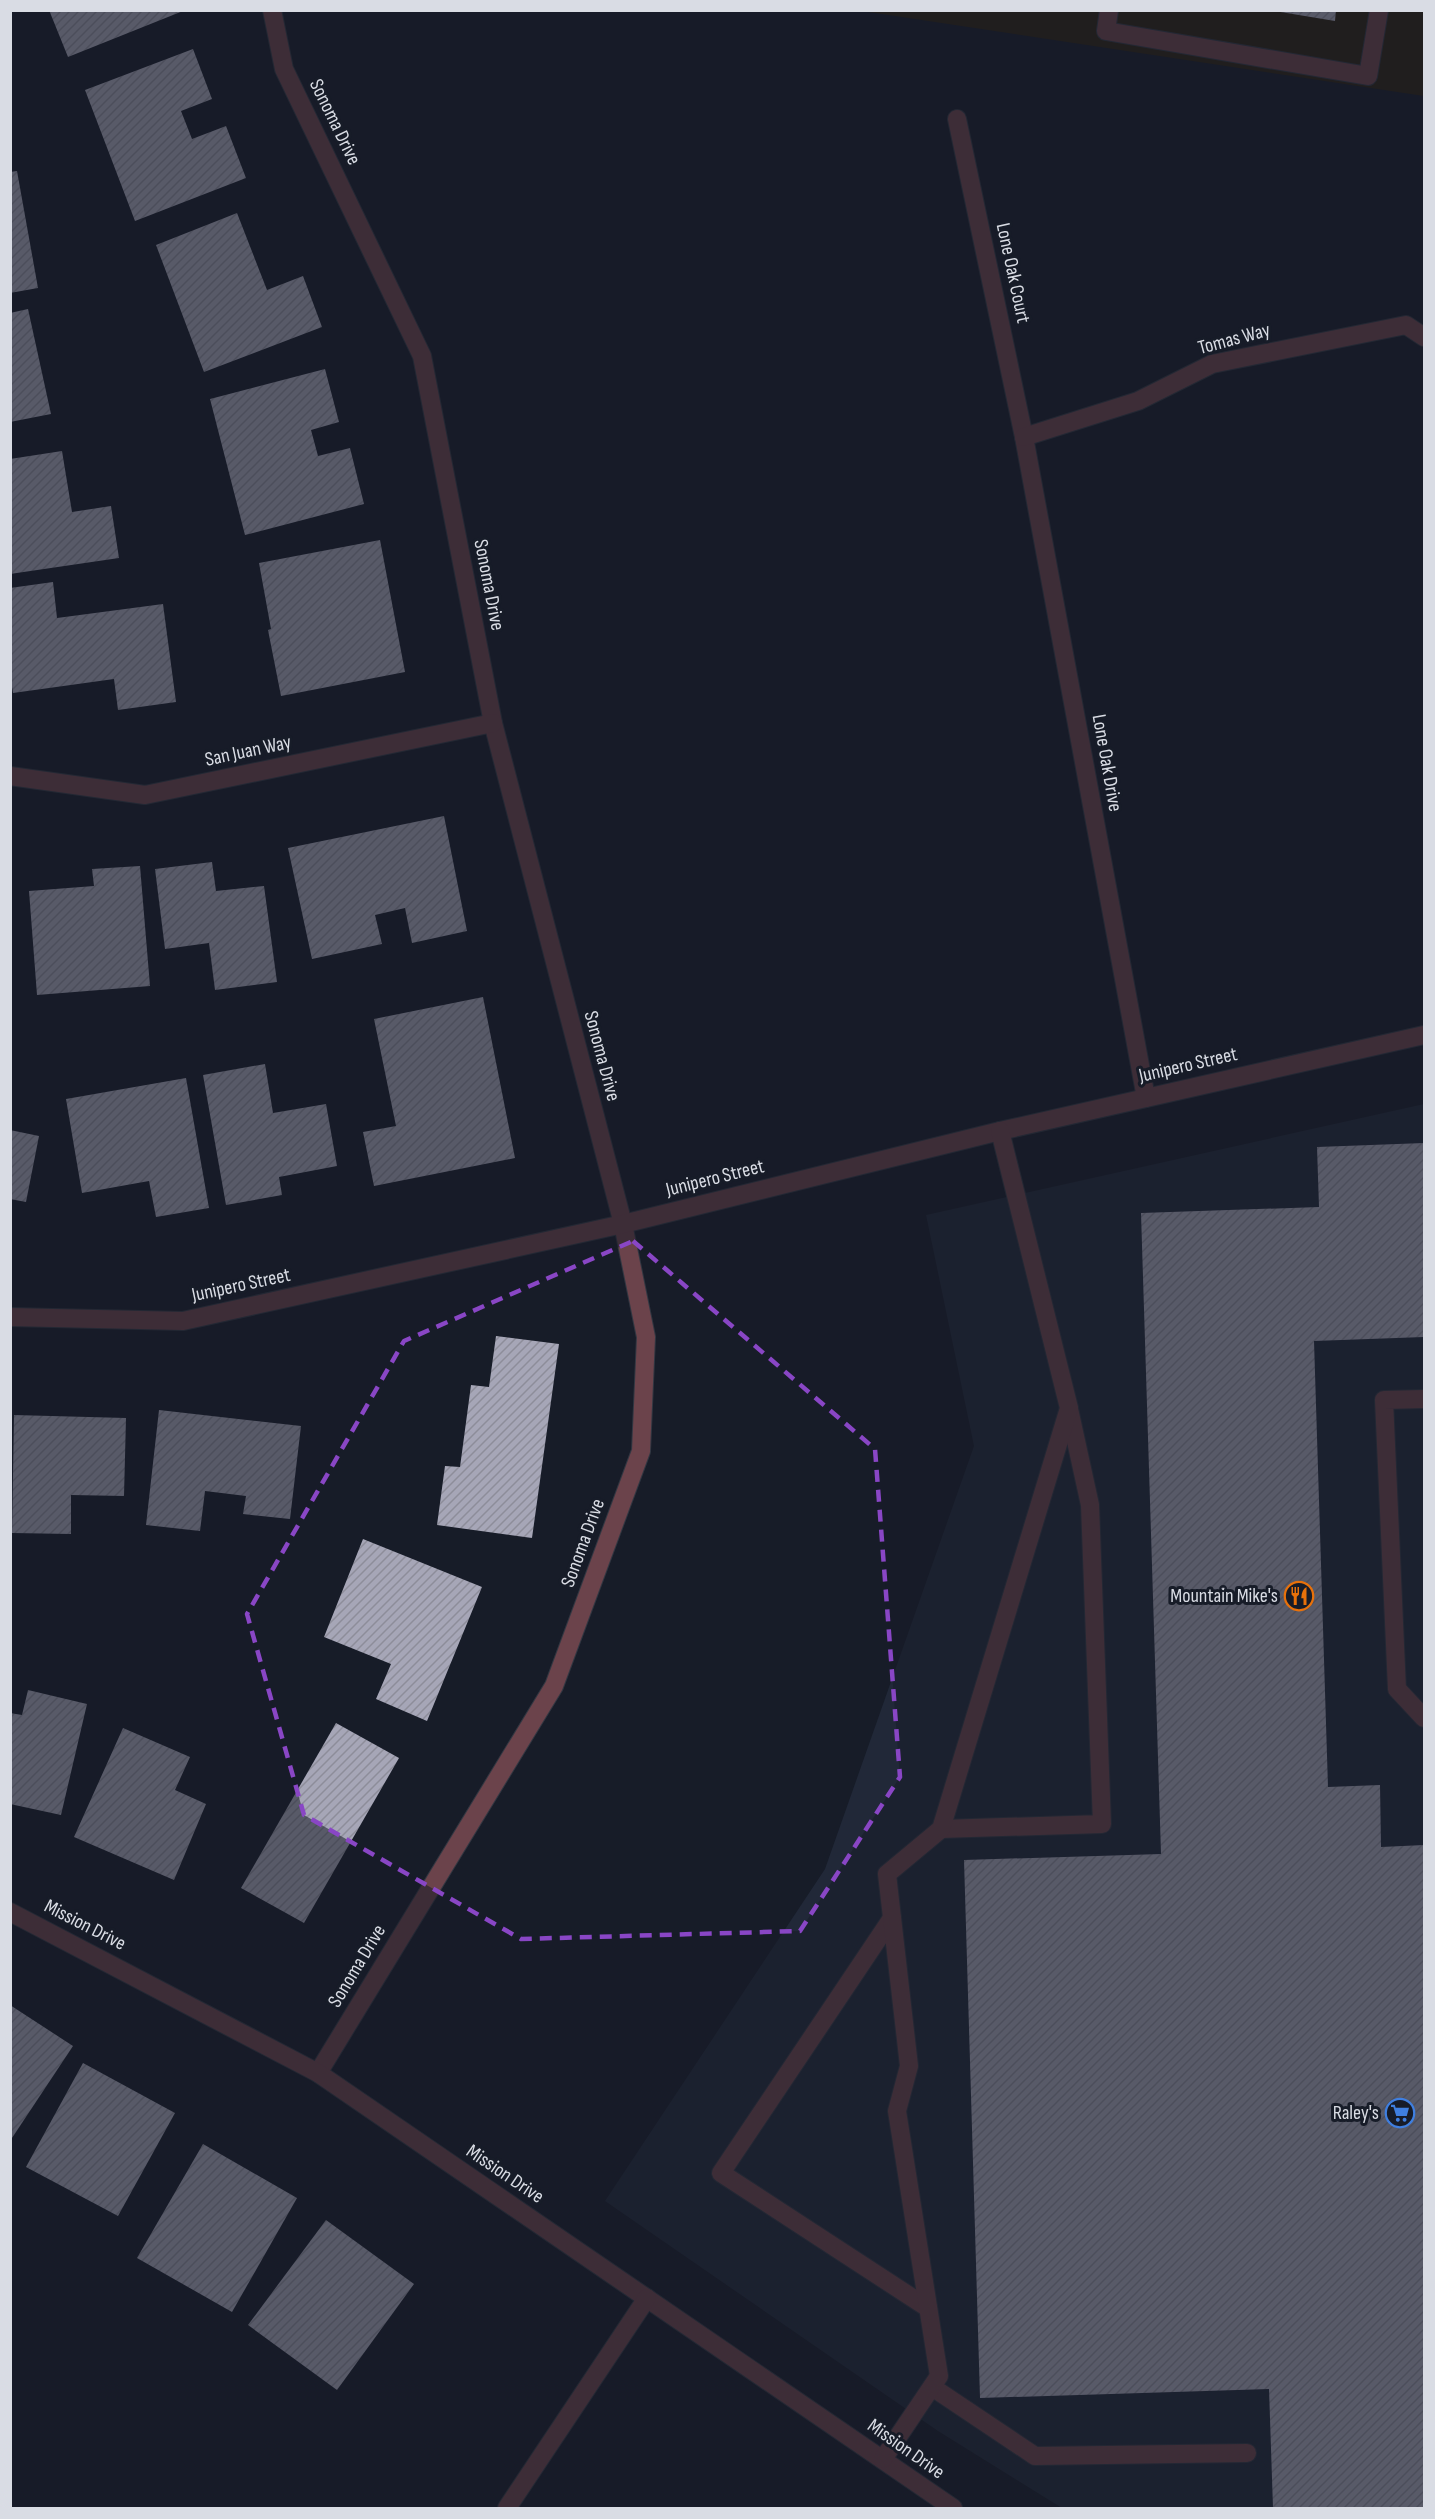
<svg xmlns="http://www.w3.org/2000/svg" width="1435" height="2519" viewBox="0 0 1435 2519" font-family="'Sofia Sans Condensed',sans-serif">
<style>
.built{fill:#212838}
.industrial{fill:#2c2213}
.building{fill:url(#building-hatch)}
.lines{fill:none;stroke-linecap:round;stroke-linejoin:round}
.minor-casing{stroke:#323742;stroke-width:20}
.minor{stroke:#6b434b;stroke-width:18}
.marked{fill:none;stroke:#8946c5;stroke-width:4.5;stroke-dasharray:12 8;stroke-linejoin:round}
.labels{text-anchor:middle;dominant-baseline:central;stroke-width:6;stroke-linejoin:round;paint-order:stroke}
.street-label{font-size:20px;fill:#d9dce4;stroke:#171c28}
.poi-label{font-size:20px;fill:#d9dce4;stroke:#171c28;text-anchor:end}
</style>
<defs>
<pattern id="building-hatch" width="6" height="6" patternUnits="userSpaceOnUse" patternTransform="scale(1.5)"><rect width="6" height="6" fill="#a6a6b7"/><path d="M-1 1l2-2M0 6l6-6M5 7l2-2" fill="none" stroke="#8d8d9a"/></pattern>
</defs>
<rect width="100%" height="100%" fill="#171c28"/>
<!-- built -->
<path class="built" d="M 1424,1104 L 1424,2508 L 1062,2508 L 938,2431 L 605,2201 L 825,1869 L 974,1446 L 926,1215 Z"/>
<!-- industrial -->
<path class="industrial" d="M 862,11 L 1424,11 L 1424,96 Z"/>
<!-- building -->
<g class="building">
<path d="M 49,10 L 183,10 L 183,11 L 68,57 Z"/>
<path d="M 1269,10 L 1336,10 L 1335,21 Z"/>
<path d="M 193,49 L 212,99 L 181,111 L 192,139 L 226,126 L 246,178 L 135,221 L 85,90 Z"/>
<path d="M 17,171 L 38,288 L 10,293 L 10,172 Z"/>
<path d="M 237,213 L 267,290 L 303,276 L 322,327 L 204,372 L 156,245 Z"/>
<path d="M 28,309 L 51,414 L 10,422 L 10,313 Z"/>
<path d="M 325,369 L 339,422 L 311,430 L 318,456 L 350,448 L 364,504 L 245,535 L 210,399 Z"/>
<path d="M 62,451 L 72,512 L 111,506 L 119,558 L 10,574 L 10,459 Z"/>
<path d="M 380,540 L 405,672 L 281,696 L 268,630 L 271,629 L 259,563 Z"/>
<path d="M 53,582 L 57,618 L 163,604 L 176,702 L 118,710 L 114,679 L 13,693 L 10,675 L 10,588 Z"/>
<path d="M 444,816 L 467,931 L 412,943 L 405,908 L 375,915 L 382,944 L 312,959 L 288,848 Z"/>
<path d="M 212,862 L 216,891 L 264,886 L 277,982 L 215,990 L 209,943 L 165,949 L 155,869 Z"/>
<path d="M 140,866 L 150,986 L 37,995 L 29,891 L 94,886 L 92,869 Z"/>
<path d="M 483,997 L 515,1158 L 374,1186 L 363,1132 L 396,1126 L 374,1019 Z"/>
<path d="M 265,1064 L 273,1113 L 326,1104 L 337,1166 L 279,1177 L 282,1195 L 226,1205 L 203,1075 Z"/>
<path d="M 186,1078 L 209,1208 L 156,1217 L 149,1181 L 82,1193 L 66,1099 Z"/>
<path d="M 10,1130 L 39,1136 L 26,1202 L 10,1199 Z"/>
<path d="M 1424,1143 L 1424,1337 L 1314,1341 L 1328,1787 L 1380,1785 L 1381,1847 L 1424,1845 L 1424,2508 L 1273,2508 L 1269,2389 L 980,2398 L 964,1860 L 1161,1854 L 1141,1213 L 1319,1207 L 1317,1147 Z"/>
<path d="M 496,1336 L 559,1344 L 532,1538 L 437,1525 L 445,1466 L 460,1467 L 471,1385 L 489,1387 Z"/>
<path d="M 159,1410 L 301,1426 L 290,1519 L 243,1514 L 246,1496 L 205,1491 L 200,1531 L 146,1525 Z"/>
<path d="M 14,1415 L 126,1418 L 124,1496 L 71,1495 L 71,1534 L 12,1533 Z"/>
<path d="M 363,1539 L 482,1587 L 427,1721 L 376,1699 L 391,1664 L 324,1637 Z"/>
<path d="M 28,1690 L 87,1704 L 61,1815 L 10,1804 L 10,1713 L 22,1715 Z"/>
<path d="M 336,1723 L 399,1758 L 304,1923 L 241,1888 Z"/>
<path d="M 123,1728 L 190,1757 L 175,1790 L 206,1804 L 174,1880 L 74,1837 Z"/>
<path d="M 10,2005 L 73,2046 L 10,2141 Z"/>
<path d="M 83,2063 L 175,2113 L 118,2216 L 26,2167 Z"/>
<path d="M 203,2144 L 297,2198 L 232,2312 L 137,2258 Z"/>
<path d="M 326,2220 L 414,2284 L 337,2390 L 248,2325 Z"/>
</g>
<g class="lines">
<!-- minor casing -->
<g class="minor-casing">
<g id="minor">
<path d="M 272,10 L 284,69 L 422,356 L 493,723 L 623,1224 L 646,1337 L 641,1451 L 554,1686 L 318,2073"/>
<path d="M 1109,10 L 1106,31 L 1368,76 L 1379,10"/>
<path d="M 957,119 L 1024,437 L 1146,1098"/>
<path d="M 1024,437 L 1138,401 L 1212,364 L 1406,325 L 1424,337"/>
<path d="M 10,776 L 145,795 L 493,723"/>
<path d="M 10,1317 L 183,1321 L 623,1224 L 1000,1131 L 1424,1035"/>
<path d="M 1424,1399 L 1384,1400 L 1397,1689 L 1424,1718"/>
<path d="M 941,1829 L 1102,1824 L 1090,1505 L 1069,1409"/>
<path d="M 10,1912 L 318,2073 L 953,2508"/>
<path d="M 892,1918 L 721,2173 L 928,2308"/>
<path d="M 932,2387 L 1035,2456 L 1247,2453"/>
<path d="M 883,2459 L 939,2376 L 897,2111 L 909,2066 L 887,1874 L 941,1829 L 1069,1408 L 1000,1131"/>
<path d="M 507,2508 L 647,2298"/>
</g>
</g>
<!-- minor -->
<use href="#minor" class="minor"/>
</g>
<!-- marked area -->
<path d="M0 0H1435V2519H0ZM 633,1241 L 875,1449 L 900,1777 L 800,1931 L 521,1939 L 304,1815 L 247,1614 L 404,1341 Z" fill="#171c28" fill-opacity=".55" fill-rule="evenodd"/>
<path class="marked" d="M 633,1241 L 875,1449 L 900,1777 L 800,1931 L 521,1939 L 304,1815 L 247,1614 L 404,1341 Z"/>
<!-- icons -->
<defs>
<g id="restaurant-ring" transform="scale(1.5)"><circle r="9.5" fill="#171c28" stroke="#e8710a" stroke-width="1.5"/><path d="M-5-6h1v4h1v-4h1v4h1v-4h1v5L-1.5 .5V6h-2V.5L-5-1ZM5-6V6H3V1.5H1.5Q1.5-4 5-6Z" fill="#e8710a"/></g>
<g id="supermarket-ring" transform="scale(1.5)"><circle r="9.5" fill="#171c28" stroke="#3f7fe0" stroke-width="1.5"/><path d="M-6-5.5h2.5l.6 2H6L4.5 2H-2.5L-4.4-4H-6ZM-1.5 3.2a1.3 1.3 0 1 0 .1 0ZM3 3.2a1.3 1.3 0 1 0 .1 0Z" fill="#3f7fe0"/></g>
</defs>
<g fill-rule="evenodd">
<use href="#restaurant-ring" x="1299" y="1596"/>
<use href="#supermarket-ring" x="1400" y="2113"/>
</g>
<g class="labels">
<!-- street labels -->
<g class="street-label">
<text transform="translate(335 122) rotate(64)">Sonoma Drive</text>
<text transform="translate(1013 273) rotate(78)">Lone Oak Court</text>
<text transform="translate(1234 339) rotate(-15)">Tomas Way</text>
<text transform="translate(489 585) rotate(79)">Sonoma Drive</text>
<text transform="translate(248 751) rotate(-12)">San Juan Way</text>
<text transform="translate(1107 763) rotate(80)">Lone Oak Drive</text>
<text transform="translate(602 1056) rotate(75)">Sonoma Drive</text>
<text transform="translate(1188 1065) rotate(-13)">Junipero Street</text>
<text transform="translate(715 1178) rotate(-14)">Junipero Street</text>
<text transform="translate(241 1285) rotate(-12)">Junipero Street</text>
<text transform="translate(583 1543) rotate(-70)">Sonoma Drive</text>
<text transform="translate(85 1925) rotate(27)">Mission Drive</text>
<text transform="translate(357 1966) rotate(-59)">Sonoma Drive</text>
<text transform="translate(505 2174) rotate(34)">Mission Drive</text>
<text transform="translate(906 2449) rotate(35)">Mission Drive</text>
</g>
<!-- poi labels -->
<g class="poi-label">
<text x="1278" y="1596">Mountain Mike's</text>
<text x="1379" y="2113">Raley's</text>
</g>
</g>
<!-- border -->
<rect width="1435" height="2519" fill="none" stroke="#d9dce4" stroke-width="24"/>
</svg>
